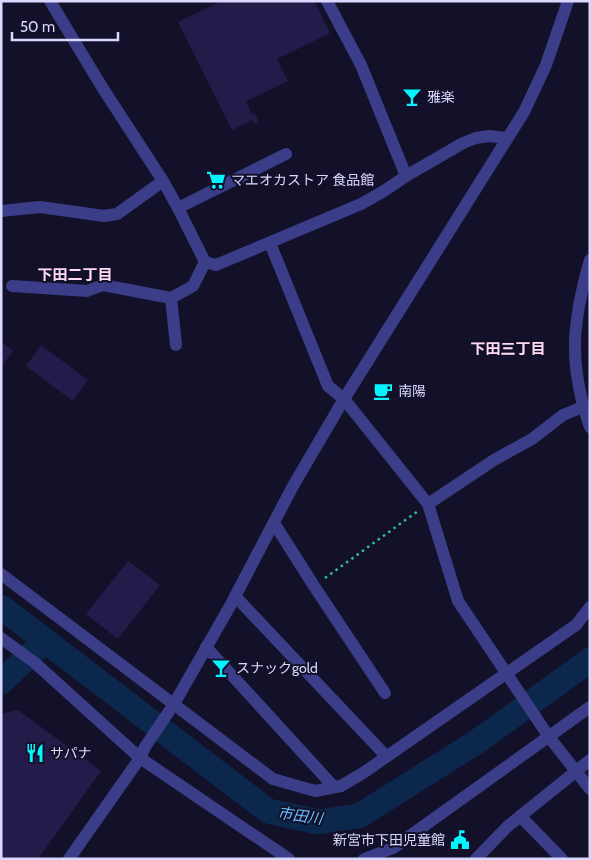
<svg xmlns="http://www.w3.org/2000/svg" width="591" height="860" viewBox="0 0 591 860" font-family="Cabin,'Noto Sans JP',sans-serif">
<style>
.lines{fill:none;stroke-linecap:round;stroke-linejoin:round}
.river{stroke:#0c274c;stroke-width:25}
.building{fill:#231c4a}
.path{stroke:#2fbcab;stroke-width:2.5;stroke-dasharray:2.5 4;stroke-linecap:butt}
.minor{stroke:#3b3d88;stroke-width:12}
.labels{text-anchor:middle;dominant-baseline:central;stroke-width:4;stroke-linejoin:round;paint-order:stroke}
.poi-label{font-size:14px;fill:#dbd8ff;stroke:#131029;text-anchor:start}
.neighbourhood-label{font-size:15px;font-weight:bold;fill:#ffdaf4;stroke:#131029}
.water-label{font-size:15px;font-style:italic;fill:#66c1ff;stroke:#131029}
</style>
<rect width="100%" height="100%" fill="#131029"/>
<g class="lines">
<!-- river -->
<g class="river">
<path d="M 1,607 L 268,811 L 318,822 L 359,816 L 478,741 L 590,660"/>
<path d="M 1,682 L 45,641"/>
</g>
</g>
<!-- building -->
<g class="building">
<path d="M 222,1 L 314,1 L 330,33 L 277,59 L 288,81 L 246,101 L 252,115 L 254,113 L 259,122 L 255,124 L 252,120 L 232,130 L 178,22 Z"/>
<path d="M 1,341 L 13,351 L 1,367 Z"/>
<path d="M 41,345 L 88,380 L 73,401 L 26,366 Z"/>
<path d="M 128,561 L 160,585 L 118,639 L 86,614 Z"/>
<path d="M 18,710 L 101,771 L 38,859 L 1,859 L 1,714 Z"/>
</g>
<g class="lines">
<!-- path -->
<path class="path" d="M 325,578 L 418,511"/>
<!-- minor -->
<g class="minor">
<path d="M 50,1 L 102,87 L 163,181 L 178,208 L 205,262 L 216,265 L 361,204 L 384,191 L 406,176 L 463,143 L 476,138 L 489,136 L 507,138"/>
<path d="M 327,1 L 361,65 L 406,176"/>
<path d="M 178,208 L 286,154"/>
<path d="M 1,211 L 40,207 L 104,216 L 117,214 L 163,181"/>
<path d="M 270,243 L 328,386 L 344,399 L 428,504 L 458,601 L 549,737 L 590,789"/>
<path d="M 590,260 C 572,323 568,364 590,427"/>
<path d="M 12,286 L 87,291 L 103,285 L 171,298 L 193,286 L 205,262"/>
<path d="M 171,298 L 176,345"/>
<path d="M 428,504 L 494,460 L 532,439 L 563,415 L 583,407"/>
<path d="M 274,523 L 314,586 L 385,693"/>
<path d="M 1,574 L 273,779 L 315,791 L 341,786 L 363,773 L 576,625 L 590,607"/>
<path d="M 235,596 L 386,756"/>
<path d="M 1,638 L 34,662 L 140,758 L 289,859"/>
<path d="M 206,647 L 334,787"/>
<path d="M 520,816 L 562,859"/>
<path d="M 69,859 L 140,758 L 145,747 L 174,704 L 230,606 L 293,486 L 344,399 L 524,112 L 546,65 L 568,1"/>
<path d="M 364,859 L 393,848 L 590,707"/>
<path d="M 476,859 L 508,826 L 590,760"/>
</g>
</g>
<!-- icons -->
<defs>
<g id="bar-bare" transform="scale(1.5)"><path d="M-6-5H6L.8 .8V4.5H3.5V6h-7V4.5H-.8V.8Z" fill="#04f5ff" stroke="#131029" stroke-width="2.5" paint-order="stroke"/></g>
<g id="supermarket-bare" transform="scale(1.5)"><path d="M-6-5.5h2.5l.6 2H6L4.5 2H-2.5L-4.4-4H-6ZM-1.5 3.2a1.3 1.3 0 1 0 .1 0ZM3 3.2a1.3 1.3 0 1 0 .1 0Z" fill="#04f5ff" stroke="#131029" stroke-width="2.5" paint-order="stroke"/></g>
<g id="cafe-bare" transform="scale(1.5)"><path d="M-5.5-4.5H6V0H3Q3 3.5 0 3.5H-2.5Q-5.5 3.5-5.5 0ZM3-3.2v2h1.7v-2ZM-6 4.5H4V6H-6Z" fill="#04f5ff" stroke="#131029" stroke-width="2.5" paint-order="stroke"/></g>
<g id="restaurant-bare" transform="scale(1.5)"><path d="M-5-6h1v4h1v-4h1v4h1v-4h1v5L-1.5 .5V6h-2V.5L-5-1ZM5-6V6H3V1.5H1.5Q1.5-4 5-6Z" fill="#04f5ff" stroke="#131029" stroke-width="2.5" paint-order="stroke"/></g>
<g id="civic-bare" transform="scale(1.5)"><path d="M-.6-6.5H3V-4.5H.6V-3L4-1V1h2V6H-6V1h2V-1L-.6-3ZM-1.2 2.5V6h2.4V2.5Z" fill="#04f5ff" stroke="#131029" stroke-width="2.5" paint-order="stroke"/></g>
</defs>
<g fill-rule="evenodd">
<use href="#bar-bare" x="412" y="97"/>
<use href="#supermarket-bare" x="216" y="180"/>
<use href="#cafe-bare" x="383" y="391"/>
<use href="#bar-bare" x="221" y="668"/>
<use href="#restaurant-bare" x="35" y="753"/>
<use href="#civic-bare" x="460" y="840"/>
</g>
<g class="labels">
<!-- poi labels -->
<g class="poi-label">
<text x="427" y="97">雅楽</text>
<text x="231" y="180">マエオカストア 食品館</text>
<text x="398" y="391">南陽</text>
<text x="236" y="668">スナックgold</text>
<text x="50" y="753">サパナ</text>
<text x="445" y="840" text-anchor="end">新宮市下田児童館</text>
</g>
<!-- neighbourhood labels -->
<g class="neighbourhood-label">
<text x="75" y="275">下田二丁目</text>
<text x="508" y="349">下田三丁目</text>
</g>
<!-- water labels -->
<g class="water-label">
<text transform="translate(300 816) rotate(8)">市田川</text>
</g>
</g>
<!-- border -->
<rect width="591" height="860" fill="none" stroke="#dbd8ff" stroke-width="5"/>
<!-- scale -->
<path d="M12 32v8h106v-8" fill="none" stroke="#dbd8ff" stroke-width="2.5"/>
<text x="20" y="32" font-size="15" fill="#dbd8ff" stroke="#131029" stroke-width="4" paint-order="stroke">50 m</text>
</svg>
